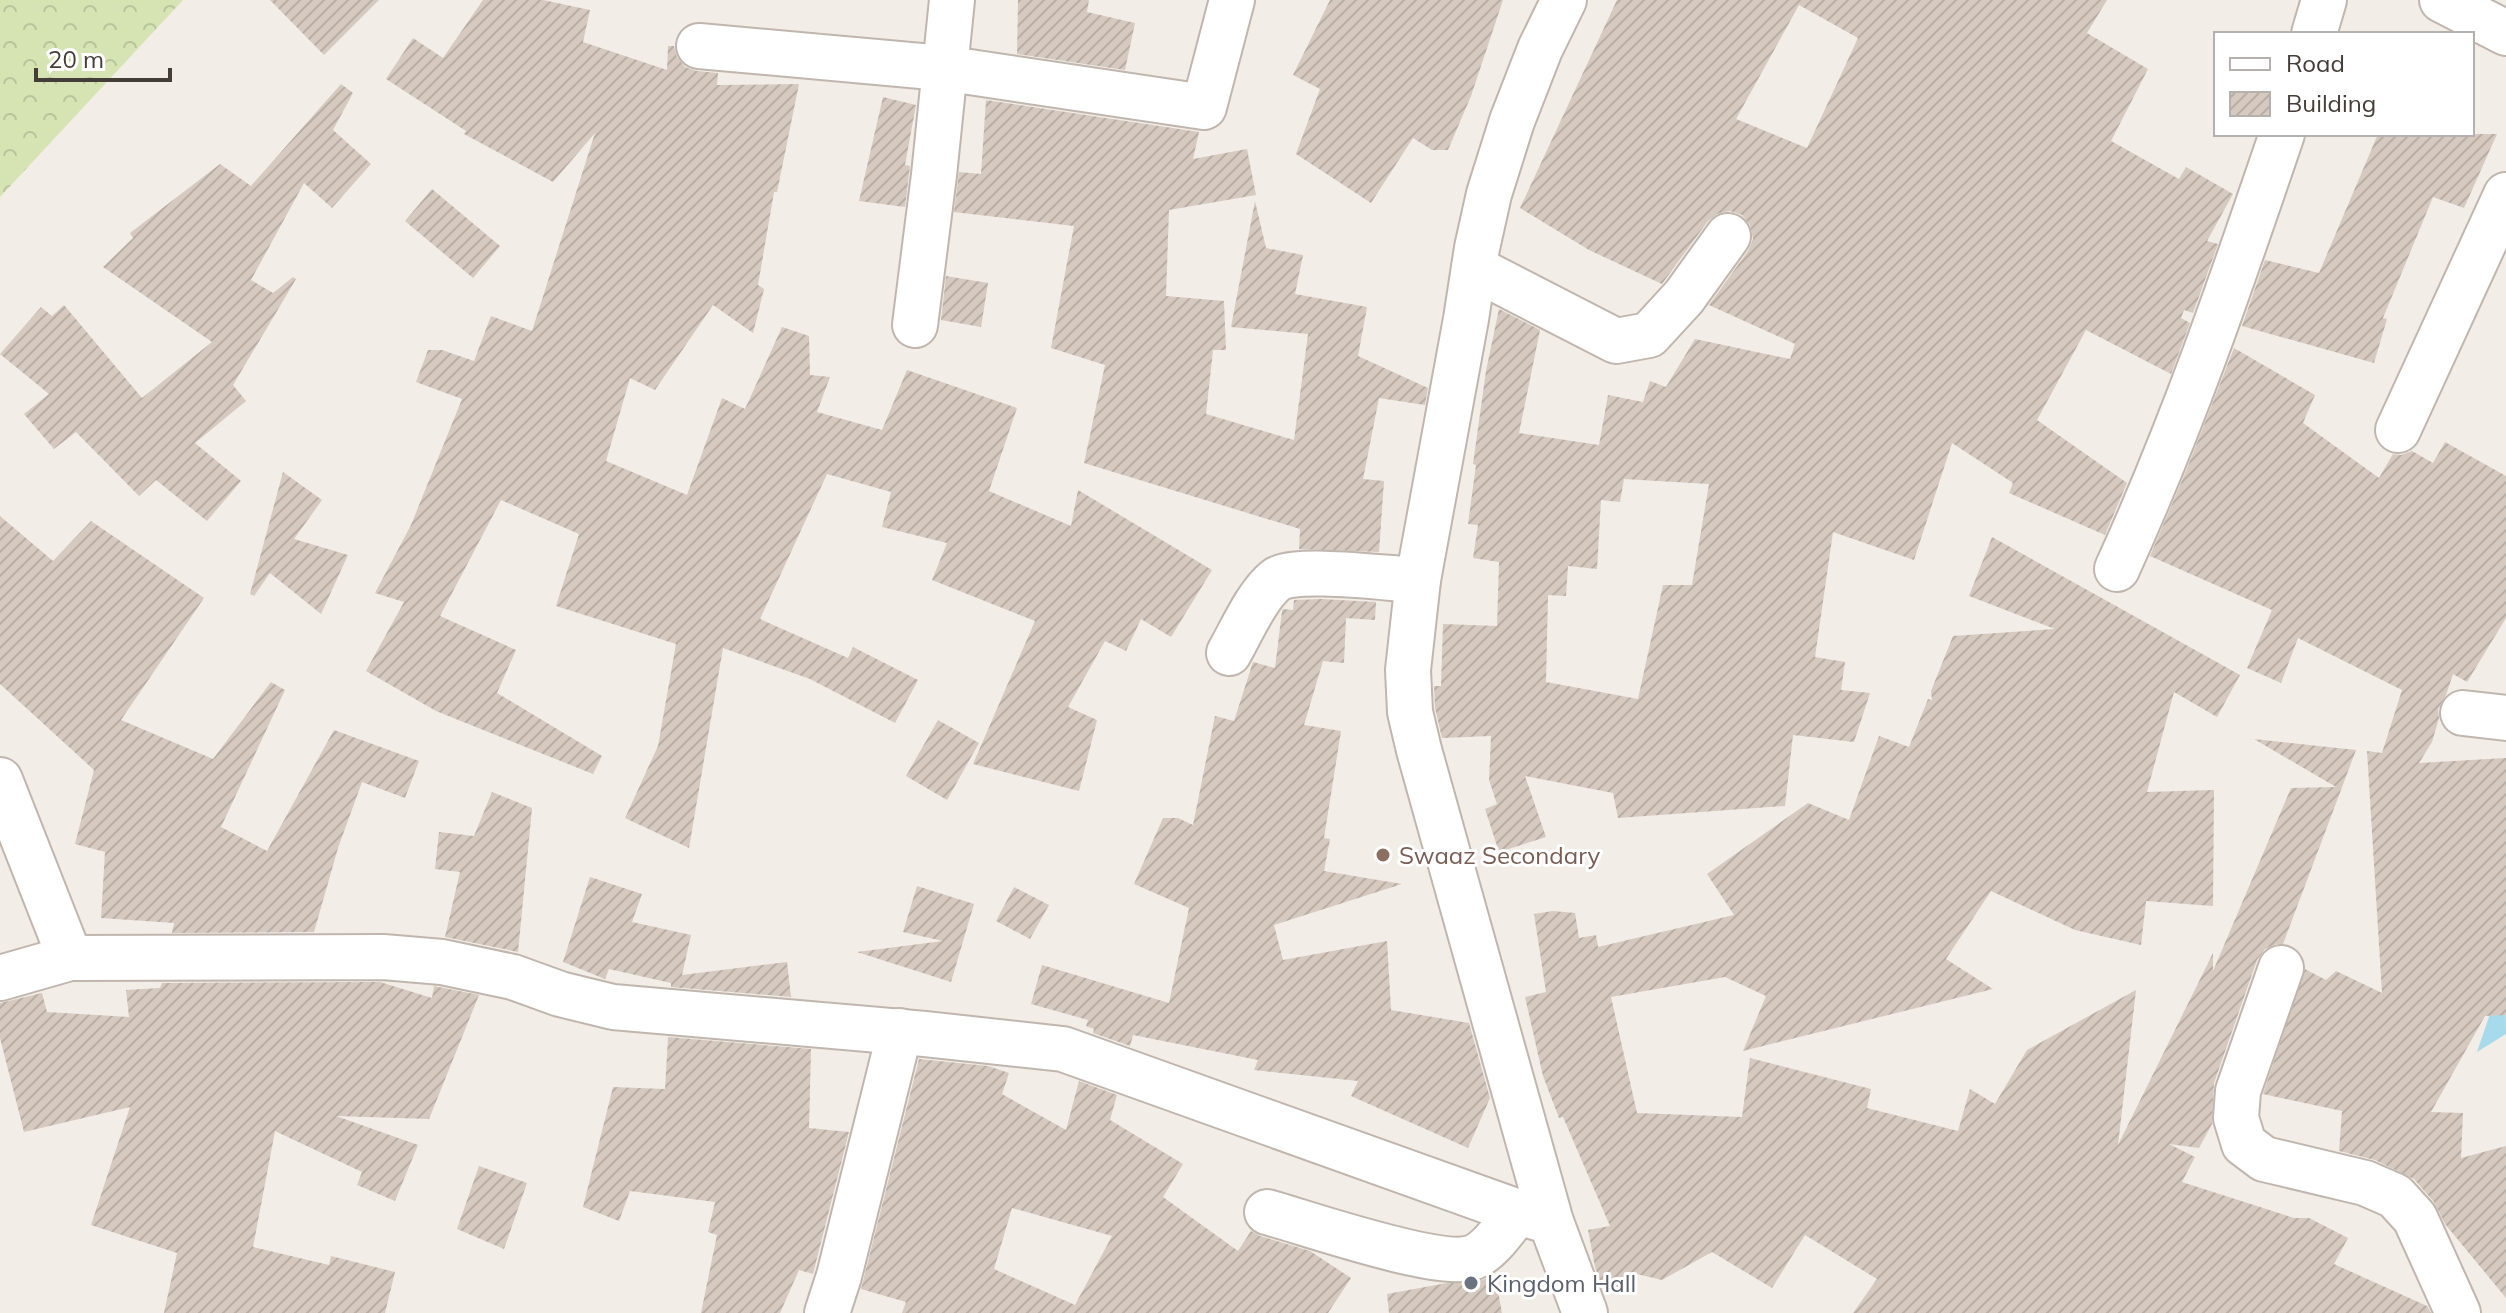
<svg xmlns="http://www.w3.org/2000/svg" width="2506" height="1313" viewBox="0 0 2506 1313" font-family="Mulish,sans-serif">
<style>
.forest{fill:url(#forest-crowns)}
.water{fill:#a7dbeb}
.building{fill:url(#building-hatch);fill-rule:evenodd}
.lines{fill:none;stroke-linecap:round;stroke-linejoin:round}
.minor-casing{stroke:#c0b6ae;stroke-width:48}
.minor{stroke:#fff;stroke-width:44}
.education-dot{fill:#8d6e63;stroke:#fff;stroke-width:3}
.worship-dot{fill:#6b7280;stroke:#fff;stroke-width:3}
.labels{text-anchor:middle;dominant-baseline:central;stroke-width:6;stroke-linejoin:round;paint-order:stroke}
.education-label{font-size:24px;fill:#785e54;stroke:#fff;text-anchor:start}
.worship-label{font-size:24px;fill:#5b616d;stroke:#fff;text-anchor:start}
</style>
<defs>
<pattern id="forest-crowns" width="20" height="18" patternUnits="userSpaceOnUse" patternTransform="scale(2)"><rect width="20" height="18" fill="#d6e4b3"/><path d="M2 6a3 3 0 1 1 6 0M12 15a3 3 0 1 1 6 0" fill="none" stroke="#b9c49b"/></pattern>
<pattern id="building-hatch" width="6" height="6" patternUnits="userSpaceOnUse" patternTransform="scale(2)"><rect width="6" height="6" fill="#d6cac0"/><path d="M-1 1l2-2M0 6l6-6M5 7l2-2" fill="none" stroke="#b9aea6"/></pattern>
</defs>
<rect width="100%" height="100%" fill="#f2ede7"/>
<!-- forest -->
<path class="forest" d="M 0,0 L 183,0 L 0,197 Z"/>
<!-- water -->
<path class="water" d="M 2505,970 L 2506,1034 L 2477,1052 Z"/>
<!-- building -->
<g class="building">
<path d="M 270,0 L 379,0 L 324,55 Z"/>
<path d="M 483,0 L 543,0 L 590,10 L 583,42 L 667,70 L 668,46 L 674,46 L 677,57 L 685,67 L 697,71 L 718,73 L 717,85 L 799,84 L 777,192 L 774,192 L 758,285 L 764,289 L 753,333 L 713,305 L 655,390 L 630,378 L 606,461 L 687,495 L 722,398 L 745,409 L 782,327 L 809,336 L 810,375 L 830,377 L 817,412 L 882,430 L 907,370 L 1017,408 L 989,491 L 1071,526 L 1078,490 L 1212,570 L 1171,637 L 1141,619 L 1126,651 L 1105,641 L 1068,707 L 1097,720 L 1079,791 L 973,764 L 1035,621 L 932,580 L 947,543 L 882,527 L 891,492 L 827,474 L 760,619 L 848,658 L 853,647 L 918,680 L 895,723 L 810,679 L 723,648 L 689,848 L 625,818 L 658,746 L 676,644 L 556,606 L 579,534 L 501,500 L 440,616 L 516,650 L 497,693 L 602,756 L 593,774 L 436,711 L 366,671 L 404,602 L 375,593 L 411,525 L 462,399 L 416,382 L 428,350 L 442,350 L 474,361 L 491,316 L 532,331 L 595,133 L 553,182 L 464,134 L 466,131 L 386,79 L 413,38 L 443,58 Z"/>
<path d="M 1018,0 L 1089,0 L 1087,12 L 1135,23 L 1125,70 L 1017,54 Z"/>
<path d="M 1330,0 L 1503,0 L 1471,96 L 1448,150 L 1432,150 L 1413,138 L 1371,203 L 1296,154 L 1320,89 L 1293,75 Z"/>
<path d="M 1617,0 L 2107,0 L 2087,33 L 2148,69 L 2111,141 L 2179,179 L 2186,167 L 2233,194 L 2207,241 L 2218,244 L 2193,313 L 2184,310 L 2181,318 L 2190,323 L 2171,374 L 2086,330 L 2037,420 L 2127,483 L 2105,535 L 2009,493 L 2013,483 L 1952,443 L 1914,560 L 1833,532 L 1815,657 L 1845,662 L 1841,690 L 1870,693 L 1854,742 L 1793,735 L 1785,806 L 1618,818 L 1613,793 L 1525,776 L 1546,837 L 1499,852 L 1485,809 L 1497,804 L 1489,780 L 1491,736 L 1442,738 L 1435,708 L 1434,686 L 1441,686 L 1443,624 L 1497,626 L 1499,562 L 1473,558 L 1478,525 L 1468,524 L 1476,465 L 1473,464 L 1486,371 L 1499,309 L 1540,330 L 1519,433 L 1599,445 L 1608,395 L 1643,402 L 1650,381 L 1666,387 L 1695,339 L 1790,359 L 1795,344 L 1709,305 L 1748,251 L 1753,239 L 1750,225 L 1742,215 L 1730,211 L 1717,214 L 1708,221 L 1662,284 L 1589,250 L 1520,208 ZM 1799,5 L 1858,38 L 1807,148 L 1736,119 ZM 1624,479 L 1709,484 L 1692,585 L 1663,585 L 1638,699 L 1546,682 L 1548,595 L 1566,596 L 1568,566 L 1597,569 L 1601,500 L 1620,502 Z"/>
<path d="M 341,84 L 353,93 L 333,130 L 371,164 L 332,208 L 304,183 L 251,280 L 273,293 L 293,277 L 296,279 L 233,385 L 246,401 L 195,443 L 241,481 L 207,521 L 156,480 L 139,496 L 76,432 L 54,449 L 24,414 L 49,394 L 0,354 L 41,307 L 52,316 L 64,305 L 142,398 L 212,342 L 103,267 L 133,238 L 130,233 L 220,164 L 251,186 Z"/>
<path d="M 883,97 L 916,105 L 905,165 L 910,166 L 905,207 L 859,201 Z"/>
<path d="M 986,100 L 1199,132 L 1193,159 L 1247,149 L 1256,195 L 1169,210 L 1166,296 L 1224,301 L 1226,350 L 1213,350 L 1206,414 L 1294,440 L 1308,334 L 1231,327 L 1255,201 L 1266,248 L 1303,255 L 1295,294 L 1367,307 L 1358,356 L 1428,388 L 1425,405 L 1379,398 L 1363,479 L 1384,481 L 1379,552 L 1299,549 L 1300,529 L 1084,463 L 1105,365 L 1051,348 L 1074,226 L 954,212 L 959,172 L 981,174 Z"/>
<path d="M 2378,134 L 2497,134 L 2464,208 L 2433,197 L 2383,318 L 2387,319 L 2374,363 L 2242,326 L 2265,260 L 2319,273 Z"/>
<path d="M 432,189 L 500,246 L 473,278 L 405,221 Z"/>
<path d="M 946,276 L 988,283 L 981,327 L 941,320 Z"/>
<path d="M 2234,348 L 2315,395 L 2303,423 L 2379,478 L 2393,454 L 2401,455 L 2412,451 L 2433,463 L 2445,442 L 2506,476 L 2506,618 L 2467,682 L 2453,674 L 2446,695 L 2438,709 L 2439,718 L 2432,742 L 2419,763 L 2506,758 L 2506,1015 L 2485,1016 L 2431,1112 L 2463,1113 L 2461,1158 L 2506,1146 L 2506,1298 L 2445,1224 L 2434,1202 L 2414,1179 L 2375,1160 L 2339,1151 L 2342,1111 L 2263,1094 L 2305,969 L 2326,980 L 2336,971 L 2382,993 L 2367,751 L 2382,753 L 2402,690 L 2298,638 L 2281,683 L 2247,668 L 2272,610 L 2150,556 L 2186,471 Z"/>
<path d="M 283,472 L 322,500 L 294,539 L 348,555 L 321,614 L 270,573 L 254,596 L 250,594 Z"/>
<path d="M 0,516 L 53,561 L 91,521 L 204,598 L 121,720 L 213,759 L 271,682 L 285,690 L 221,827 L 267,851 L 334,730 L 419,761 L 405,798 L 362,782 L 338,848 L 314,932 L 172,933 L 174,923 L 101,918 L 105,852 L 75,844 L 94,770 L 0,684 Z"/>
<path d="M 1992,537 L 2240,675 L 2217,717 L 2174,692 L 2147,792 L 2214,790 L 2213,906 L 2146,901 L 2141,945 L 2075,930 L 1991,891 L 1946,959 L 1993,989 L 1743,1051 L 1766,996 L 1725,977 L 1611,997 L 1637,1113 L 1742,1117 L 1750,1058 L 1871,1089 L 1867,1108 L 1958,1131 L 1970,1089 L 1995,1104 L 2027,1050 L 2136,990 L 2118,1145 L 2213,953 L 2213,971 L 2291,788 L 2336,787 L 2254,739 L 2356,750 L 2283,944 L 2276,944 L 2265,949 L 2257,960 L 2214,1083 L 2212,1124 L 2199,1148 L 2169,1144 L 2195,1157 L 2182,1182 L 2294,1218 L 2309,1218 L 2348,1238 L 2334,1264 L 2427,1306 L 2431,1313 L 1853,1313 L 1877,1279 L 1805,1235 L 1772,1288 L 1712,1252 L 1662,1280 L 1637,1274 L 1634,1291 L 1601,1284 L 1595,1267 L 1588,1230 L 1610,1226 L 1563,1117 L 1559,1118 L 1543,1076 L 1525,997 L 1546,992 L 1534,914 L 1553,911 L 1575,913 L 1579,938 L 1596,935 L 1598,947 L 1734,915 L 1707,874 L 1808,803 L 1849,820 L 1879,736 L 1909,747 L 1928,699 L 1932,700 L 1931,691 L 1953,636 L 2055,629 L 1969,596 Z"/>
<path d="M 1321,599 L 1376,602 L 1375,620 L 1346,618 L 1344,663 L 1323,661 L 1304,725 L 1341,731 L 1324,838 L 1330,839 L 1324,871 L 1402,884 L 1274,925 L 1283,960 L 1387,941 L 1391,1010 L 1469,1023 L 1490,1098 L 1468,1148 L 1351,1096 L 1358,1081 L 1254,1070 L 1258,1060 L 1133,1035 L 1130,1046 L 1093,1033 L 1094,1029 L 1086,1026 L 1088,1020 L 1031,1004 L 1042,965 L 1169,1003 L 1189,908 L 1134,884 L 1163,818 L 1178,818 L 1193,825 L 1215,716 L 1234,721 L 1253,662 L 1275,668 L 1282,611 L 1283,609 L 1293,610 L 1294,600 Z"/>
<path d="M 938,720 L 979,743 L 947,800 L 906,776 Z"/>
<path d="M 492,792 L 532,808 L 518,952 L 445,937 L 460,872 L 435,869 L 439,832 L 474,836 Z"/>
<path d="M 590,877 L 642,894 L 632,922 L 691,935 L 682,975 L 787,962 L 791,997 L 671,987 L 671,983 L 609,969 L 605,979 L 563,962 Z"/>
<path d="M 917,886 L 974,904 L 951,982 L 857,952 L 943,941 L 903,932 Z"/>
<path d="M 1014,887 L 1049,905 L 1030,939 L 996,921 Z"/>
<path d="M 380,982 L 432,998 L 434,986 L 479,995 L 429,1119 L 336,1116 L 418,1145 L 395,1201 L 357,1185 L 362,1172 L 275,1131 L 253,1247 L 329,1265 L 331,1256 L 395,1272 L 385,1313 L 164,1313 L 177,1253 L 91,1225 L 130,1107 L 24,1132 L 0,1038 L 0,1003 L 42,993 L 47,1012 L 129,1017 L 126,990 L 160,988 L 162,983 Z"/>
<path d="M 668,1037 L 811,1049 L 809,1128 L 849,1132 L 813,1274 L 799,1270 L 780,1313 L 701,1313 L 717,1235 L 708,1232 L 715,1202 L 630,1191 L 619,1221 L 583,1207 L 613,1087 L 665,1089 Z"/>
<path d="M 919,1059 L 988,1066 L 1009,1073 L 1002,1094 L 1066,1130 L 1079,1081 L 1117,1095 L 1110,1120 L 1183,1164 L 1163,1197 L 1238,1251 L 1251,1231 L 1260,1236 L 1310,1251 L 1351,1278 L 1328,1313 L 902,1313 L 906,1302 L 861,1289 ZM 1012,1208 L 1112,1236 L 1075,1305 L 994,1269 Z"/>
<path d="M 479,1166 L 527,1183 L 504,1249 L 457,1229 Z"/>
<path d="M 1495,1275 L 1502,1313 L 1389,1313 L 1387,1294 L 1447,1283 L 1477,1282 Z"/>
</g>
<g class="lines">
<!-- minor casing -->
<g class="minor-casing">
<g id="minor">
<path d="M 1564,0 L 1540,49 L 1512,121 L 1489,194 L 1477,248 L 1466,319 L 1418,580 L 1408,670 L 1410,712 L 1419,750 L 1551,1222 L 1585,1313"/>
<path d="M 2442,0 L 2506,33"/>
<path d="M 2314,34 L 2324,0"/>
<path d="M 699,46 L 943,68 L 1204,107 L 1232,0"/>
<path d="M 1474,268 L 1616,341 L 1649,335 L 1684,297 L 1728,236"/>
<path d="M 915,325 L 934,175 L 952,0"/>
<path d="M 2398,430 L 2506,195"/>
<path d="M 2117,569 C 2182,427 2232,281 2282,134"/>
<path d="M 1229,653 C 1241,632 1257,595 1276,580 C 1293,566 1392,579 1418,580"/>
<path d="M 2463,713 L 2506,718"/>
<path d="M 0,780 L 70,958"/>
<path d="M 2281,968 L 2238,1091 L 2236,1118 L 2244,1144 L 2264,1159 L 2365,1183 L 2395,1196 L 2415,1218 L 2458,1313"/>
<path d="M 0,978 L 70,958 L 383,957 L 442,962 L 513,977 L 560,994 L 613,1007 L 925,1034 L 1063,1049 L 1518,1212 L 1551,1222"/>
<path d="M 1267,1212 C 1307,1223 1441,1270 1474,1257 C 1491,1250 1506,1226 1518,1212"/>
<path d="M 827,1313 L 839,1276 L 900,1031"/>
</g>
</g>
<!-- minor -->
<use href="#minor" class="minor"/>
</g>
<!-- markers -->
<circle class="education-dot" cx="1383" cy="855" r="8"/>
<circle class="worship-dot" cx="1471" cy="1283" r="8"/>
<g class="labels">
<!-- education labels -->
<g class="education-label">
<text x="1399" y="855">Swaaz Secondary</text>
</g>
<!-- worship labels -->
<g class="worship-label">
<text x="1487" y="1283">Kingdom Hall</text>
</g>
</g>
<!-- legend -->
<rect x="2214" y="32" width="260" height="104" fill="#ffffff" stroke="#b5b1af" stroke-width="2"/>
<rect x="2230" y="58" width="40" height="12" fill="#ffffff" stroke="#b5b1af" stroke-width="2"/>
<text x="2286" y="72" font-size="24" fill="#453d37">Road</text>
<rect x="2230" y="92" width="40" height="24" fill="url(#building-hatch)" stroke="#b5b1af" stroke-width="2"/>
<text x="2286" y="112" font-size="24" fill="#453d37">Building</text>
<!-- scale -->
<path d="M36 68v12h134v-12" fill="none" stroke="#453d37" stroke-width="4"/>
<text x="48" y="68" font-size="24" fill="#453d37" stroke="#ffffff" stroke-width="6" paint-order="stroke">20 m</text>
</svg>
